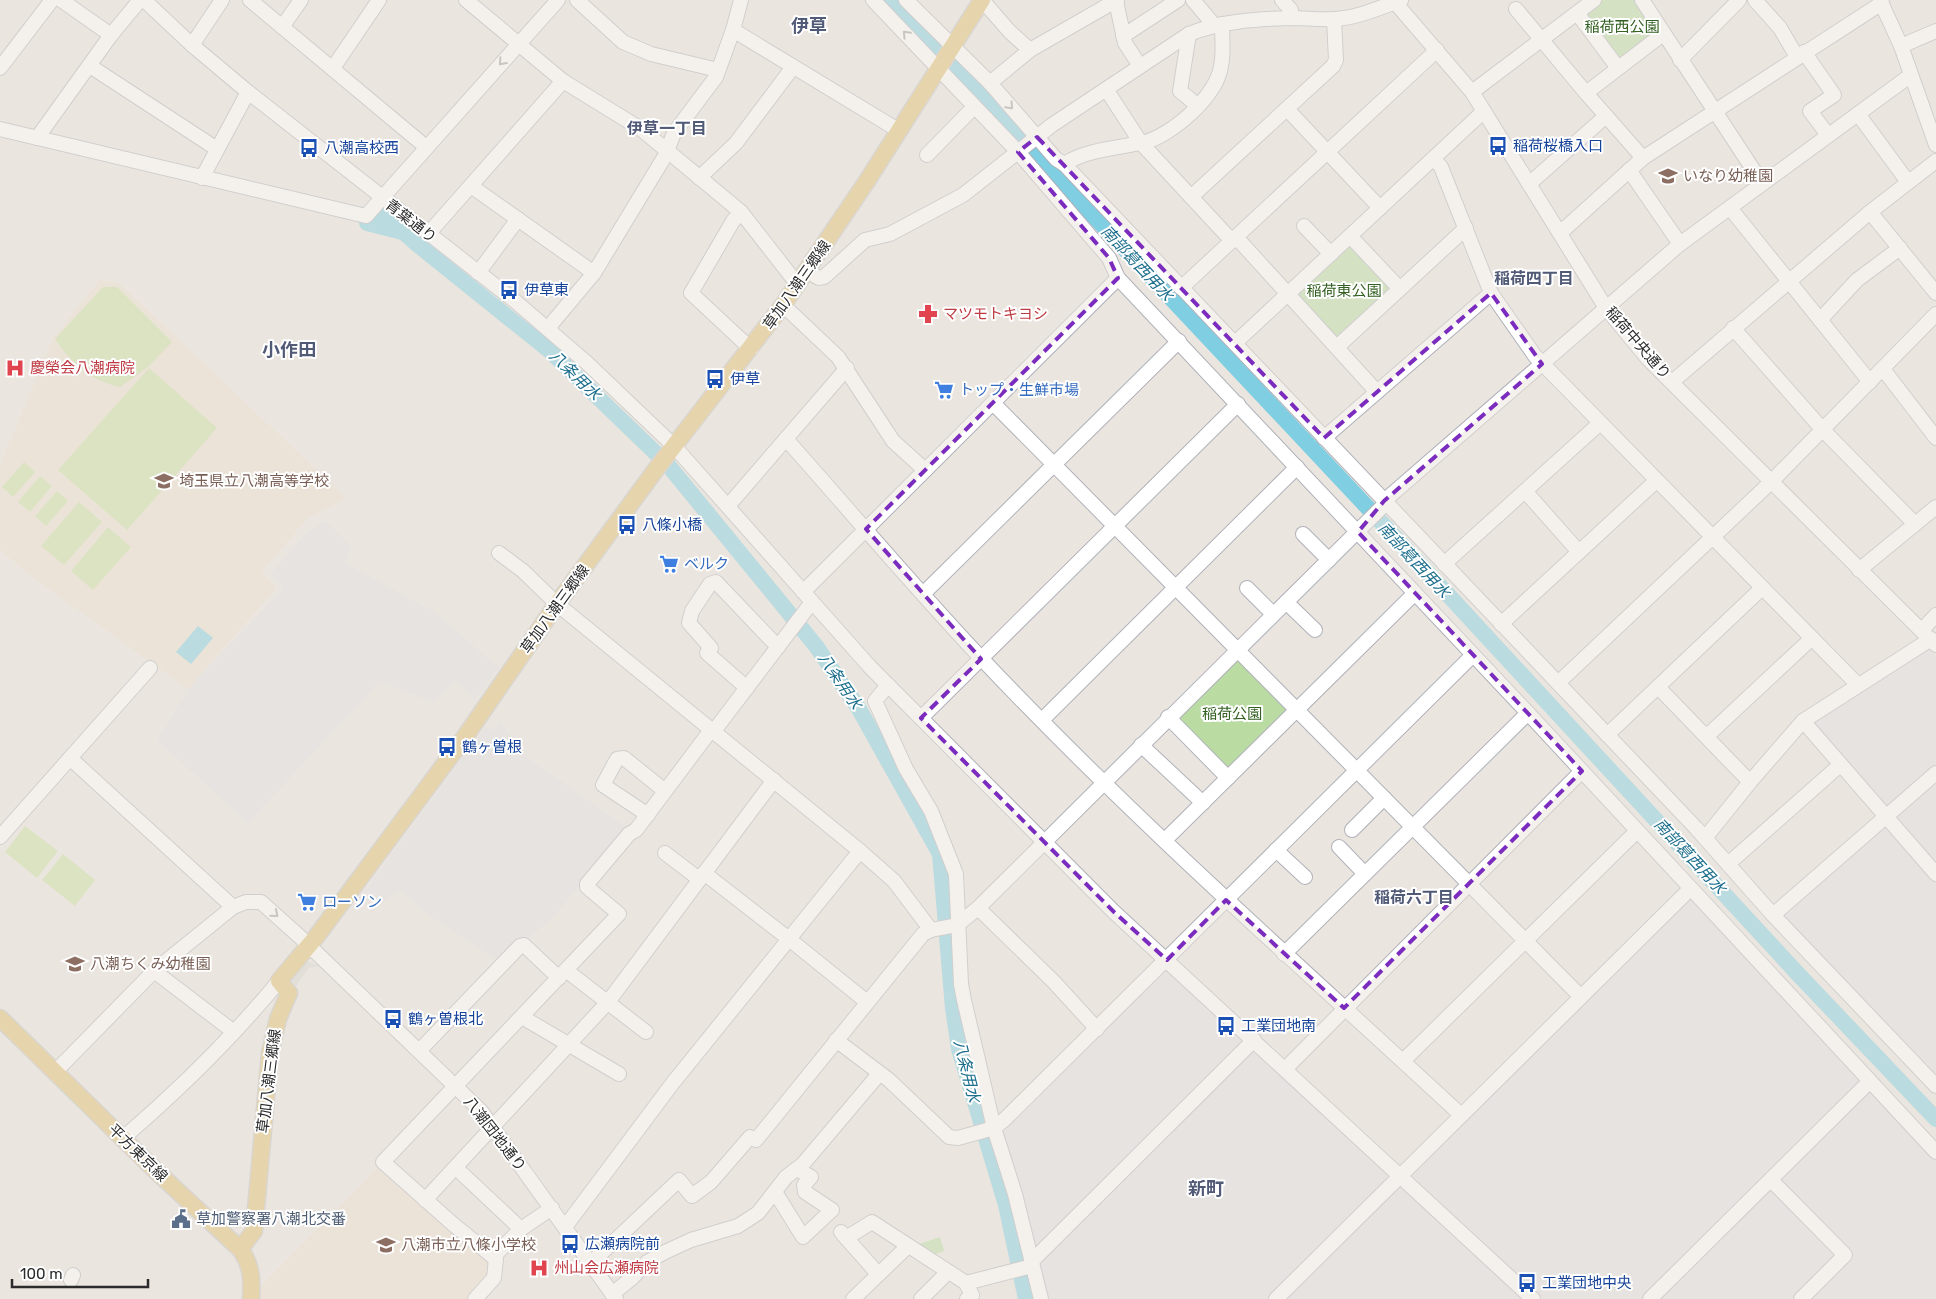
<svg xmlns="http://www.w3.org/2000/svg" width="1936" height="1299" viewBox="0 0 1936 1299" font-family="Rubik,'Noto Sans JP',sans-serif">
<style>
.industrial{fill:#e0dfe5}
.education{fill:#ebe1d1}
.green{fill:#badba2}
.pitch{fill:#cae19f}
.plaza{fill:#d8d5d1}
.water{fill:#7fcee1}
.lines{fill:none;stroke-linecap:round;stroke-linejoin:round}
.river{stroke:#7fcee1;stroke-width:16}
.minor-casing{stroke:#b0b2ba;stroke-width:16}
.major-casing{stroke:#c4c4c4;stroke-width:19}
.minor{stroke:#fff;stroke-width:14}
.major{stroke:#e1be6f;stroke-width:16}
.oneway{stroke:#a0a0a0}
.marked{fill:none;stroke:#7b2cbf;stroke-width:4;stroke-dasharray:10 6;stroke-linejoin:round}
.labels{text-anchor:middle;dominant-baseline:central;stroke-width:4;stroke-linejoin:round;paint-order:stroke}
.park-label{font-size:15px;fill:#346123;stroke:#fff}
.transit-label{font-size:15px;fill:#164399;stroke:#fff;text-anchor:start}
.education-label{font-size:15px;fill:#785e54;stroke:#fff;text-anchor:start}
.street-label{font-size:15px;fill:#2b2b2b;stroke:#fff}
.health-label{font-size:15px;fill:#be3a42;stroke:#fff;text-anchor:start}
.shop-label{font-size:15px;fill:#366cbe;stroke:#fff;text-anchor:start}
.service-label{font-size:15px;fill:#4e5e75;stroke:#fff;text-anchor:start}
.neighbourhood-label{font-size:16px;font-weight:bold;fill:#515a77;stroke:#fff}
.water-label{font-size:16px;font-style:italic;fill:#1d6f8d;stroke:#fff}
.quarter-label{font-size:18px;font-weight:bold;fill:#515a77;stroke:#fff}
</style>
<rect width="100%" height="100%" fill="#ebe5df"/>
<!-- industrial -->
<g class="industrial">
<path d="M 326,521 L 352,547 L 346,558 L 346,564 L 433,611 L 499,668 L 474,700 L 456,681 L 432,702 L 380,681 L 248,823 L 157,740 L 192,684 L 284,588 L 270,575 L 307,532 Z"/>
<path d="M 1927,648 L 1936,658 L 1936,1079 L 1782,919 L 1783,914 L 1883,826 L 1887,826 L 1896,818 L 1815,723 Z"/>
<path d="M 501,722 L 529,759 L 629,829 L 551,919 L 500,962 L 429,915 L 400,890 L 379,904 L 365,896 L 364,892 L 485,727 L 490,731 Z"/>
<path d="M 1690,898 L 1693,899 L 1936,1158 L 1936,1299 L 1052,1299 L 1047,1296 L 1002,1134 L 1166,969 L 1400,1188 Z"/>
</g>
<!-- education -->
<g class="education">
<path d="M 100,280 L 119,283 L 346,498 L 309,517 L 261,572 L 276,588 L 188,689 L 24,571 L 0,549 L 0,465 L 54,337 Z"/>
<path d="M 378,1168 L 490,1260 L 490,1278 L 470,1299 L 258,1299 L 259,1288 Z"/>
</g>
<!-- green -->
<g class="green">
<path d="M 1600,0 L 1635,0 L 1657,35 L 1621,63 L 1582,13 Z"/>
<path d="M 1349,243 L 1354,244 L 1392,291 L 1341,339 L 1334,339 L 1297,299 L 1297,291 Z"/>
<path d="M 1233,659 L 1239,659 L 1287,708 L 1287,713 L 1230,770 L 1176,720 Z"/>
<path d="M 940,1237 L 944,1251 L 931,1256 L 914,1246 Z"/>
</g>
<!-- pitch -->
<g class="pitch">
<path d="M 103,287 L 117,287 L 172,342 L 148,367 L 120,387 C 93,382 70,362 55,339 Z"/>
<path d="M 149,368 L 217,428 L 127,530 L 58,470 Z"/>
<path d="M 24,462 L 35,472 L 13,497 L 2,487 Z"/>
<path d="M 40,476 L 52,486 L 30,512 L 18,502 Z"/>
<path d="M 57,491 L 68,501 L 46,526 L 35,516 Z"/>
<path d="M 79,502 L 102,522 L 64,565 L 41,546 Z"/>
<path d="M 108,527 L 131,547 L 93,590 L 71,571 Z"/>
<path d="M 25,826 L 58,851 L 37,878 L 5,852 Z"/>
<path d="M 63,854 L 95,880 L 75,906 L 42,880 Z"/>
</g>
<!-- plaza -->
<path class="plaza" d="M 308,962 L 320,966 L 309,968 L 296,986 L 291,979 L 302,965 Z"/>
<!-- water -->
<path class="water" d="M 198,626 L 213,638 L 191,664 L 176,652 Z"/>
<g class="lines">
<!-- river -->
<g class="river">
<path d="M 891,0 L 1368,508 L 1797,973 L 1936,1119"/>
<path d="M 383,214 L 418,245 L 550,351 L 668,465 L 816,646 L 859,709 L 940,854 L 953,1008 L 959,1049 L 1006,1205 L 1026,1299"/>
<path d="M 367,223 L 402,232"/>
</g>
<!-- minor casing -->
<g class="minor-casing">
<g id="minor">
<path d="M 61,0 L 111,35"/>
<path d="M 144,0 L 192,45 L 248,92 L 515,301 L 587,363 L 674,446 L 870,667 L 1114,912 L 1533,1299"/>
<path d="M 250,0 L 426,147"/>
<path d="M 466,0 L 563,81 L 641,129 L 741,212 L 798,285"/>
<path d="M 577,0 L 623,42 L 651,54 L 718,70"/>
<path d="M 873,0 L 1018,152 L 1109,258 L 1118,278 L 1528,713 L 1936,1152"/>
<path d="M 906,0 L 990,83 L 1056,159 L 1064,164 L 1696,828 L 1773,915 L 1936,1086"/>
<path d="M 982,0 L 1010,32 L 1030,50"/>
<path d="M 1193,0 L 1214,25"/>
<path d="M 1282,0 L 1291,10 L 1290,18"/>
<path d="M 1393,0 L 1472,92 L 1606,308 L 1648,359 L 1936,645"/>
<path d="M 1642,0 L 1762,183"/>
<path d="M 1755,0 L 1780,28 L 1797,57"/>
<path d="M 1880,0 L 1901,46 L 1936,145"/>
<path d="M 1116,1 L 1125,43 L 1140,66"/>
<path d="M 1516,9 L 1586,93"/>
<path d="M 1577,13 L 1618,68"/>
<path d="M 282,27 L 301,0"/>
<path d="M 733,30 L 898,130"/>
<path d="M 1189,34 L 1180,91 L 1197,105"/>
<path d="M 1123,36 L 1178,0"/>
<path d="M 192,45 L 222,0"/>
<path d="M 1901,46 L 1936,31"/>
<path d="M 1804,52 L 1834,95 L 1810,111 L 1828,135"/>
<path d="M 1680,60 L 1739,0"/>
<path d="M 90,66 L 217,149"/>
<path d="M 0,68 L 52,0"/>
<path d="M 333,68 L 379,0"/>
<path d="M 990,83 L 1030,50 L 1117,0"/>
<path d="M 1106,89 L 1141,143 L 1232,241"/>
<path d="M 1472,92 L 1594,0"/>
<path d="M 1287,109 L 1380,208"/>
<path d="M 1858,114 L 1908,182"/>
<path d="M 0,129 L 366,216 L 558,0"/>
<path d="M 37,138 L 111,35 L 140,0"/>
<path d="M 927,155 L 974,107"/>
<path d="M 1643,158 L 1586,93 L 1663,34"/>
<path d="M 1434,159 L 1441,167 L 1491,293 L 1535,356 L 1858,685"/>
<path d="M 1064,164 C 1086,150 1116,148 1141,143 C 1171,137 1217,96 1221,66 C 1224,53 1222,37 1222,24"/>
<path d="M 1629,170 L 1680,244"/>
<path d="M 202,178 L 248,92"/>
<path d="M 699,178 L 736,143 L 793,67"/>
<path d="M 1529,184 L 1606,116"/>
<path d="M 471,186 L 594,273"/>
<path d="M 1191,197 L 1333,66 L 1336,60 L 1334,19"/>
<path d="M 1730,208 L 1870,382"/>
<path d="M 741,212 L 733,221 L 691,293 L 751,349"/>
<path d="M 1870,212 L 1936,293"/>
<path d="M 1304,226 L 1331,254"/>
<path d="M 1560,233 L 1643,158 L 1882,3"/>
<path d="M 428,234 L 563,81"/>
<path d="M 1350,236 L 1400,289"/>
<path d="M 1236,237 L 1377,392"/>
<path d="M 807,271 L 819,278 L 824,277 L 865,240 L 890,234 L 963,195 L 1052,125 L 1189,34 C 1221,21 1257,19 1291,18 C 1305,18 1320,20 1334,19 C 1357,18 1379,8 1401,0"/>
<path d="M 478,273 L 518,219"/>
<path d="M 1181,288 L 1437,50"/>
<path d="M 783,305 L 838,357 L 893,441 L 925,470"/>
<path d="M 1820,320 L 1857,280 L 1900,248"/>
<path d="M 548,328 L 594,273 L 665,156 L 674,133 L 716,77 L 733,30 L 741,0"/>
<path d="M 1733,328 L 1823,430 L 1915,524"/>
<path d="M 1235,343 L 1484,111"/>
<path d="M 1337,347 L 1466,228"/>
<path d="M 1883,369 L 1936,438"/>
<path d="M 1672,382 L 1870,212 L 1936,161"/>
<path d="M 993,403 L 1581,997"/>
<path d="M 1324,438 L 1491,293"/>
<path d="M 786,439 C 851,512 914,587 981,658 C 1133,819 1299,965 1461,1115"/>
<path d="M 1525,491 L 1579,552"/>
<path d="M 1384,501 L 1680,244 L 1911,75"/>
<path d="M 728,506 L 847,368"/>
<path d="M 1303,534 L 1329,560"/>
<path d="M 499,553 L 523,571 L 557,604 L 860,851 L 894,881 L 931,930"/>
<path d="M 1444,564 L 1599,424"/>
<path d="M 1859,570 L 1936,507"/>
<path d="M 1247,588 L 1273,614"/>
<path d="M 803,592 L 1118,278"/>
<path d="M 924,593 L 1179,341"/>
<path d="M 1286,602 L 1315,630"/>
<path d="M 1501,624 L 1656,481"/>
<path d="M 1922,630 L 1936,615"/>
<path d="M 1558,683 L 1771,482 L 1936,314"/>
<path d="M 888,685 L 875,701 L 906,769 L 931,811 L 956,874 L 961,984 L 964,1000 L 994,1128 L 1015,1194 L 1041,1299"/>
<path d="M 1658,687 L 1750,782"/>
<path d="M 747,688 L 707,653 L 711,648 L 689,623 L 692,611 L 710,584 L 716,582 L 778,647"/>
<path d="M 1168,717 L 1228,778"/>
<path d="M 921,718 L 1238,404"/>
<path d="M 1042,720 L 1297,467"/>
<path d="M 1803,721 L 1936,874"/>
<path d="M 1607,735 L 1761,589"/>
<path d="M 1707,736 L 1811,639"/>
<path d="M 1141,745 L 1203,803"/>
<path d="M 70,758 L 233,907"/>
<path d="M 648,815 L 603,785 L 617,759 L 624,758 L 665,791"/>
<path d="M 1352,830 L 1384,798"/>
<path d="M 0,837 L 150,668"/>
<path d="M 1705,838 L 1750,782 L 1803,721 L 1931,639"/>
<path d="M 1165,840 L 1415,593"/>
<path d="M 1339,847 L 1365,874"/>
<path d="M 1276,850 L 1305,877"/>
<path d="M 665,853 L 699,879"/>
<path d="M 1728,864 L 1840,765"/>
<path d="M 704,873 L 789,939 L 867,1002"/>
<path d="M 978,908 L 1053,981 L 1097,1029"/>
<path d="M 1773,915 L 1936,773"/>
<path d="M 1284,954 L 1528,713"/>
<path d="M 154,971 L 234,1032"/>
<path d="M 567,971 L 646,1032"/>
<path d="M 522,1017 L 619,1074"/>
<path d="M 836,1040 L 889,1080 L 949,1137 L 958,1138 L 994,1128 L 1004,1120 L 1473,655"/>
<path d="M 419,1051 L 520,946 L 524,945 L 559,978"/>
<path d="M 1403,1061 L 1637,831"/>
<path d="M 1285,1069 L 1582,771"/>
<path d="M 55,1072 L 154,971 L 233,907 L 246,902 L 261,902 L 299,936 L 481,1111 L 616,1299"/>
<path d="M 123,1138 C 179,1090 232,1038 279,981"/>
<path d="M 756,1140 L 923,934 L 931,930 L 957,925 L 978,908 L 1386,503"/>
<path d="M 456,1168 L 521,1229"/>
<path d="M 1771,1180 L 1845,1255 L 1801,1299"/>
<path d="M 775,1192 L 803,1237 L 832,1210 L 805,1192 L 804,1185 L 811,1177 L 797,1169"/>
<path d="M 425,1200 L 608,1002 L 774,780"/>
<path d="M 565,1227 L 672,1084 L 860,851"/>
<path d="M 841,1232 L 878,1274"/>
<path d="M 846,1238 L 872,1222 L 966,1283 L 1032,1266"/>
<path d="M 493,1257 L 521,1229 L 552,1208"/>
<path d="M 1032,1261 L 1254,1040"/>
<path d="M 591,1263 L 679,1180 L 692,1196 L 711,1182 L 750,1137"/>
<path d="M 71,1280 L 73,1275"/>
<path d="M 966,1283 L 972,1295 L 967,1299"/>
<path d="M 612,1294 L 632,1278 L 647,1262 L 665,1252 L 691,1240 L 738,1226 L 758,1213 L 786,1177 L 803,1164 L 879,1074"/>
<path d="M 475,1299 L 494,1278 L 496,1259 L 454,1225 L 383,1162 L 619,914 L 587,887 L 587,884 L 629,834 L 636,830 L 708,734 L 717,727 L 812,602"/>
<path d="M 853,1299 L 908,1246"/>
<path d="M 921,1299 L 948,1272"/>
<path d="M 1276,1299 L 1690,889"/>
<path d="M 1650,1299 L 1869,1082"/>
</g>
</g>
<!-- major casing -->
<g class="major-casing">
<g id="major">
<path d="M 0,1018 L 156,1171 L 240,1249 C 252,1265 252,1280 251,1299"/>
<path d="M 240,1249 L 254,1231 L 270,1053 L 278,1019 L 289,993 L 279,981 L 316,937 L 464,738 L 557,604 L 657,468 L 783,305 L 867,181 L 982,0"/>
</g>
</g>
<!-- minor -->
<use href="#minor" class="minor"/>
<!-- major -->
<use href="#major" class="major"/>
</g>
<!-- one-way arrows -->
<defs><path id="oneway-chevron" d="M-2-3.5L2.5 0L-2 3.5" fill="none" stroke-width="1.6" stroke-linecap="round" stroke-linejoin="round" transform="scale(1.25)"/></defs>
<g class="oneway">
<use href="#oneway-chevron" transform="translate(906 34) rotate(-134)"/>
<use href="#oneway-chevron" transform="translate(502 62) rotate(132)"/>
<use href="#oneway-chevron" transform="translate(1010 106) rotate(47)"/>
<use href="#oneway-chevron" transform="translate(275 914) rotate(41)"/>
</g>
<!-- marked area -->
<path d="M0 0H1936V1299H0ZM 1037,137 L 1324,438 L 1491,293 L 1542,364 L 1384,501 L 1358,532 L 1582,771 L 1344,1008 L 1226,900 L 1167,960 L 1114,912 L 921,718 L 981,659 L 866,529 L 1118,278 L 1109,258 L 1018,152 Z" fill="#ebe5df" fill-opacity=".55" fill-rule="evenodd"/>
<path class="marked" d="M 1037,137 L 1324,438 L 1491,293 L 1542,364 L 1384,501 L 1358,532 L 1582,771 L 1344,1008 L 1226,900 L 1167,960 L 1114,912 L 921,718 L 981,659 L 866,529 L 1118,278 L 1109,258 L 1018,152 Z"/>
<!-- icons -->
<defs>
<g id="bus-bare" transform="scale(1.5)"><path d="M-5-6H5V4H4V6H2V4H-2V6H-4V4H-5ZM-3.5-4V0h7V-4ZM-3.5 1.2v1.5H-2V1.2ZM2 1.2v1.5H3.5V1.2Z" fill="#1a4fb4" stroke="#fff" stroke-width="2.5" paint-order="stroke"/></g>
<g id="school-bare" transform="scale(1.5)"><path d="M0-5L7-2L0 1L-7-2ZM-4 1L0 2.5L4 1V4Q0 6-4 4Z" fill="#8d6e63" stroke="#fff" stroke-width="2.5" paint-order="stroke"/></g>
<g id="pharmacy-bare" transform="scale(1.5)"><path d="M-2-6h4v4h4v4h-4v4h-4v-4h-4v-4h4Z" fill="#e0444e" stroke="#fff" stroke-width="2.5" paint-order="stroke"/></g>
<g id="hospital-bare" transform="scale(1.5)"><path d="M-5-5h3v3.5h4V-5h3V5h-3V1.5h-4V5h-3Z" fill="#e0444e" stroke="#fff" stroke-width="2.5" paint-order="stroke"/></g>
<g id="supermarket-bare" transform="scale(1.5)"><path d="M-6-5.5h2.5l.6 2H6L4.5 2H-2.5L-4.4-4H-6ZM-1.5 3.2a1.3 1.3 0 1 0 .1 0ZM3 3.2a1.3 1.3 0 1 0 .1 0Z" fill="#3f7fe0" stroke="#fff" stroke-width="2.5" paint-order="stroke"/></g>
<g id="civic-bare" transform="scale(1.5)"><path d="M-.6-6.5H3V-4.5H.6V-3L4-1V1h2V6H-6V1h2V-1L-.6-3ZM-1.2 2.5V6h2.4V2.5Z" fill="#5c6f8a" stroke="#fff" stroke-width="2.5" paint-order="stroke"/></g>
</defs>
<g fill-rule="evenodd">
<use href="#bus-bare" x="1498" y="146"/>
<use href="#bus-bare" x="309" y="148"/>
<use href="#school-bare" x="1668" y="176"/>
<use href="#bus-bare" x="509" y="290"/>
<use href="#pharmacy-bare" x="928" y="314"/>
<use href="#hospital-bare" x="15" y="368"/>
<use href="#bus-bare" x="715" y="379"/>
<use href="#supermarket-bare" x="944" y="390"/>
<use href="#school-bare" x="164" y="481"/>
<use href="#bus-bare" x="627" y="525"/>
<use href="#supermarket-bare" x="669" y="564"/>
<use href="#bus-bare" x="447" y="747"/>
<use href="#supermarket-bare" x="307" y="902"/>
<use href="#school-bare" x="75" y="964"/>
<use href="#bus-bare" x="393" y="1019"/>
<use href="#bus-bare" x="1226" y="1026"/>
<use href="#civic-bare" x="181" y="1219"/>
<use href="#bus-bare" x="570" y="1244"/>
<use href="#school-bare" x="386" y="1245"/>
<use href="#hospital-bare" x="539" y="1268"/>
<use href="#bus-bare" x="1527" y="1283"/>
</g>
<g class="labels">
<!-- park labels -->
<g class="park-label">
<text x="1622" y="27">稲荷西公園</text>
<text x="1344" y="291">稲荷東公園</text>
<text x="1232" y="714">稲荷公園</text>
</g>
<!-- transit labels -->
<g class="transit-label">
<text x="1513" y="146">稲荷桜橋入口</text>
<text x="324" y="148">八潮高校西</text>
<text x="524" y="290">伊草東</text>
<text x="730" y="379">伊草</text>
<text x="642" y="525">八條小橋</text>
<text x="462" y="747">鶴ヶ曽根</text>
<text x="408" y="1019">鶴ヶ曽根北</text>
<text x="1241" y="1026">工業団地南</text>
<text x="585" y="1244">広瀬病院前</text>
<text x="1542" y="1283">工業団地中央</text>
</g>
<!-- education labels -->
<g class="education-label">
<text x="1683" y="176">いなり幼稚園</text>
<text x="179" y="481">埼玉県立八潮高等学校</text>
<text x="90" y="964">八潮ちくみ幼稚園</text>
<text x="401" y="1245">八潮市立八條小学校</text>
</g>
<!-- street labels -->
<g class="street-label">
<text transform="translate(411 221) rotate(38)">青葉通り</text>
<text transform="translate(797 285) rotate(-55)">草加八潮三郷線</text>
<text transform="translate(1638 343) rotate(49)">稲荷中央通り</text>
<text transform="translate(555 609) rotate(-54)">草加八潮三郷線</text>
<text transform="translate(269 1081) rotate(-83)">草加八潮三郷線</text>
<text transform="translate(495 1134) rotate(52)">八潮団地通り</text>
<text transform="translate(138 1153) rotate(44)">平方東京線</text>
</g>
<!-- health labels -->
<g class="health-label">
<text x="943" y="314">マツモトキヨシ</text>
<text x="30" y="368">慶榮会八潮病院</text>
<text x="554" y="1268">州山会広瀬病院</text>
</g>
<!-- shop labels -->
<g class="shop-label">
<text x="959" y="390">トップ・生鮮市場</text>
<text x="684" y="564">ベルク</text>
<text x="322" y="902">ローソン</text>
</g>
<!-- service labels -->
<g class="service-label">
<text x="196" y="1219">草加警察署八潮北交番</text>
</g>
<!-- neighbourhood labels -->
<g class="neighbourhood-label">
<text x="667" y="128">伊草一丁目</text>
<text x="1534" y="278">稲荷四丁目</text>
<text x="1414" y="897">稲荷六丁目</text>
</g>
<!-- water labels -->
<g class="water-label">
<text transform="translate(1137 263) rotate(47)">南部葛西用水</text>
<text transform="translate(575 375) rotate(44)">八条用水</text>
<text transform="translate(1414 560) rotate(47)">南部葛西用水</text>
<text transform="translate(840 681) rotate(56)">八条用水</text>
<text transform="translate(1690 856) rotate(47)">南部葛西用水</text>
<text transform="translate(967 1071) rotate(76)">八条用水</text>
</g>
<!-- quarter labels -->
<g class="quarter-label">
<text x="809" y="26">伊草</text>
<text x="289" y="350">小作田</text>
<text x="1206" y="1189">新町</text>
</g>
</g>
<!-- scale -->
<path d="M12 1279v8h136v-8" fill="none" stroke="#2b2b2b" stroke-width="2.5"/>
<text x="20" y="1279" font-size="15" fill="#2b2b2b" stroke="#ffffff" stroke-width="4" paint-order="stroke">100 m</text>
</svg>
